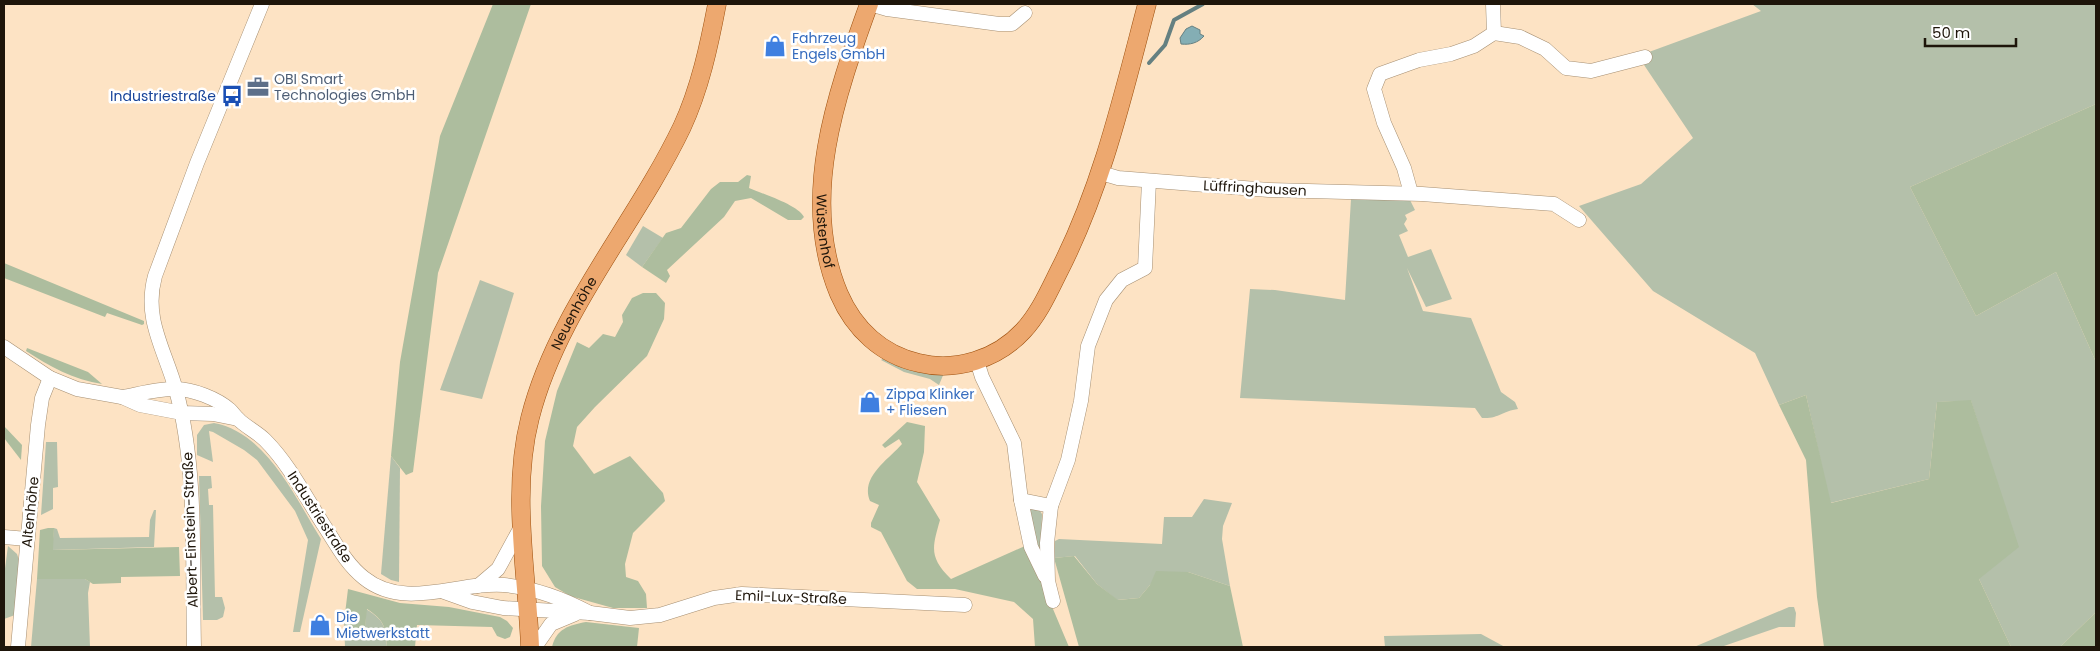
<svg xmlns="http://www.w3.org/2000/svg" width="2100" height="651" viewBox="0 0 2100 651" font-family="Poppins,sans-serif">
<style>
.green{fill:#b4c0aa}
.forest{fill:#adbd9e}
.water{fill:#84aeb4;stroke:#658081}
.lines{fill:none;stroke-linecap:round;stroke-linejoin:round}
.stream{stroke:#658081;stroke-width:4}
.minor-casing{stroke:#a68f72;stroke-width:15}
.major-casing{stroke:#9d4f0d;stroke-width:19}
.minor{stroke:#fff;stroke-width:14}
.major{stroke:#eda86f;stroke-width:18}
.labels{text-anchor:middle;dominant-baseline:central;stroke-width:5;stroke-linejoin:round;paint-order:stroke}
.shop-label{font-size:14px;fill:#366cbe;stroke:#fff;text-anchor:start}
.service-label{font-size:14px;fill:#4e5e75;stroke:#fff;text-anchor:start}
.transit-label{font-size:14px;fill:#164399;stroke:#fff;text-anchor:end}
.street-label{font-size:14px;fill:#1e150a;stroke:#fff}
</style>
<rect width="100%" height="100%" fill="#fde3c4"/>
<!-- green -->
<g class="green">
<path d="M 1752,4 L 2096,4 L 2096,104 L 1910,187 L 1976,316 L 2056,272 L 2096,362 L 2096,612 L 2060,647 L 2011,647 L 1979,579 L 1993,470 L 1971,401 L 1937,402 L 1929,479 L 1830,503 L 1806,395 L 1779,405 L 1755,353 L 1653,291 L 1579,206 L 1641,184 L 1693,138 L 1638,56 L 1761,11 Z"/>
<path d="M 1351,199 L 1410,200 L 1415,210 L 1405,215 L 1407,219 L 1404,224 L 1408,231 L 1399,235 L 1408,257 L 1431,249 L 1452,299 L 1426,307 L 1407,268 L 1423,311 L 1471,318 L 1501,392 L 1515,402 L 1518,409 C 1502,411 1499,419 1482,418 L 1475,408 L 1240,398 L 1250,289 L 1275,290 L 1345,300 Z"/>
<path d="M 643,226 L 663,238 L 642,267 L 626,255 Z"/>
<path d="M 480,280 L 514,293 L 482,399 L 440,390 Z"/>
<path d="M 884,358 L 944,373 L 939,385 L 930,379 L 904,372 L 881,360 Z"/>
<path d="M 214,423 C 266,432 296,499 321,539 L 300,632 L 293,632 L 308,540 L 295,511 L 257,460 L 244,450 L 213,432 L 209,431 L 213,462 L 197,455 L 197,435 L 204,425 Z"/>
<path d="M 46,442 L 57,442 L 58,487 L 53,488 L 53,509 L 41,515 Z"/>
<path d="M 391,456 L 400,468 L 399,582 L 391,580 L 381,574 Z"/>
<path d="M 199,476 L 211,476 L 212,488 L 208,489 L 209,505 L 213,505 L 215,597 L 222,597 L 225,608 L 223,617 L 217,620 L 203,620 Z"/>
<path d="M 1204,499 L 1232,503 L 1223,526 L 1222,539 L 1230,586 L 1188,572 L 1150,585 L 1139,598 L 1117,600 L 1097,584 L 1075,556 L 1054,558 L 1055,541 L 1059,539 L 1162,544 L 1164,517 L 1192,517 Z"/>
<path d="M 1029,508 L 1040,511 L 1042,514 L 1041,549 L 1039,550 L 1035,542 Z"/>
<path d="M 154,510 L 156,510 L 154,547 L 52,550 L 54,528 L 57,529 L 60,538 L 149,537 L 150,520 Z"/>
<path d="M 8,546 L 17,554 L 19,560 L 15,615 L 4,619 L 4,576 Z"/>
<path d="M 37,579 L 85,579 L 90,582 L 88,593 L 90,647 L 31,647 Z"/>
<path d="M 1789,607 L 1794,607 L 1796,613 L 1795,627 L 1779,627 L 1721,647 L 1694,647 Z"/>
<path d="M 366,609 C 384,620 386,627 387,647 L 345,647 L 344,622 L 359,633 L 365,627 Z"/>
<path d="M 1481,634 L 1505,647 L 1385,647 L 1384,636 Z"/>
</g>
<!-- forest -->
<g class="forest">
<path d="M 493,4 L 531,4 L 438,273 L 413,472 L 406,475 L 391,456 L 400,362 L 440,136 Z"/>
<path d="M 2096,104 L 2096,362 L 2056,272 L 1976,316 L 1910,187 Z"/>
<path d="M 747,175 L 751,176 L 749,188 C 763,194 798,205 804,217 L 801,220 L 788,220 L 751,198 L 735,201 L 724,217 L 667,270 L 670,276 L 666,283 L 642,267 L 666,233 L 681,228 L 711,189 L 720,182 L 738,182 Z"/>
<path d="M 4,263 L 144,321 L 144,324 L 142,325 L 107,313 L 105,317 L 4,278 Z"/>
<path d="M 643,293 L 656,293 L 665,303 L 664,319 L 647,356 L 595,407 L 577,427 L 573,446 L 594,474 L 630,456 L 663,493 L 665,501 L 633,533 L 625,564 L 626,577 L 638,581 L 646,594 L 647,608 L 613,608 L 570,596 L 555,587 L 542,566 L 541,506 L 545,441 L 557,391 L 577,342 L 589,348 L 603,334 L 615,337 L 623,322 L 622,315 L 632,298 Z"/>
<path d="M 27,348 L 88,372 L 102,384 C 74,380 49,366 26,351 Z"/>
<path d="M 1806,395 L 1831,503 L 1929,479 L 1937,402 L 1971,400 L 2019,547 L 1979,579 L 2011,647 L 1824,647 L 1817,597 L 1806,460 L 1779,405 Z"/>
<path d="M 907,422 L 925,426 L 924,452 L 917,482 L 940,520 C 932,548 929,557 951,579 L 1025,546 L 1043,573 L 1045,590 L 1069,647 L 1035,647 L 1033,619 L 1014,602 L 955,589 L 917,589 L 907,581 L 881,532 L 871,527 L 871,523 L 879,505 L 870,501 C 860,477 888,460 902,444 L 899,439 L 885,448 L 882,445 Z"/>
<path d="M 4,426 L 22,445 L 21,460 L 4,438 Z"/>
<path d="M 48,528 L 54,528 L 53,550 L 179,547 L 180,576 L 121,577 L 121,583 L 93,584 L 85,579 L 37,579 L 40,530 Z"/>
<path d="M 1074,556 L 1097,584 L 1118,600 L 1139,598 L 1150,585 L 1156,571 L 1188,572 L 1230,586 L 1243,647 L 1079,647 L 1054,558 Z"/>
<path d="M 348,589 L 400,603 L 449,607 L 500,617 L 507,621 L 513,628 L 510,637 L 505,639 L 497,636 L 492,627 L 417,625 L 415,647 L 387,647 C 386,627 384,620 367,609 L 365,627 L 359,633 L 344,622 Z"/>
<path d="M 2096,612 L 2096,647 L 2060,647 Z"/>
<path d="M 586,622 L 639,628 L 637,647 L 552,647 C 556,629 569,625 586,622 Z"/>
</g>
<!-- water -->
<path class="water" d="M 1192,26 L 1200,30 L 1200,34 L 1204,36 C 1198,43 1190,45 1181,44 L 1180,38 L 1186,29 Z"/>
<g class="lines">
<!-- stream -->
<path class="stream" d="M 1149,63 L 1165,45 L 1174,20 L 1203,4"/>
<!-- minor casing -->
<g class="minor-casing">
<g id="minor">
<path d="M 870,4 L 887,9 L 999,24 L 1012,24 L 1025,13"/>
<path d="M 1493,4 L 1494,33"/>
<path d="M 1101,173 L 1118,178 L 1269,190 L 1422,194 L 1554,204 L 1579,220"/>
<path d="M 1411,193 L 1404,168 L 1384,123 L 1374,89 L 1380,74 L 1419,60 L 1451,54 L 1474,46 L 1494,33 L 1520,37 L 1545,49 L 1566,68 L 1591,71 L 1645,57"/>
<path d="M 4,347 L 50,378 L 77,389 L 122,397 L 140,405 L 182,413 L 213,414 L 238,419"/>
<path d="M 977,361 L 982,377 L 1014,443 L 1021,500 L 1031,547 L 1045,576"/>
<path d="M 122,397 C 139,394 157,389 174,389 C 191,388 218,399 230,410 C 233,413 235,416 238,419 C 246,427 257,432 265,440 C 289,464 305,496 323,524 C 335,542 346,564 364,578 C 405,611 458,581 504,585 C 534,588 564,599 590,613"/>
<path d="M 1021,500 L 1051,506"/>
<path d="M 4,537 L 27,539"/>
<path d="M 478,586 L 498,569 L 521,527"/>
<path d="M 444,592 L 472,602 L 503,608 L 590,613 L 630,618 L 660,615 L 714,598 L 742,594 L 965,605"/>
<path d="M 1053,601 L 1048,581 L 1047,543 L 1051,506 L 1068,460 L 1081,401 L 1088,346 L 1106,300 L 1122,280 L 1145,268 L 1149,181"/>
<path d="M 18,647 L 38,425 L 42,398 L 50,378"/>
<path d="M 194,647 C 192,564 198,470 176,390 C 165,350 143,319 155,276 L 197,163 L 262,4"/>
<path d="M 535,647 L 551,624 L 575,614"/>
</g>
</g>
<!-- major casing -->
<g class="major-casing">
<g id="major">
<path id="s1" d="M 869,4 C 836,95 799,199 839,294 C 854,329 882,355 919,363 C 956,372 997,359 1023,331 C 1039,314 1049,291 1059,271 C 1102,187 1123,95 1147,4"/>
<path id="s2" d="M 530,647 C 527,571 511,492 530,418 C 557,311 635,225 682,127 C 700,88 709,46 717,4"/>
</g>
</g>
<!-- minor -->
<use href="#minor" class="minor"/>
<!-- major -->
<use href="#major" class="major"/>
</g>
<!-- icons -->
<defs>
<g id="shop-bare" transform="scale(1.725)"><path d="M-5-2.5h2.3a2.7 3.5 0 0 1 5.4 0H5L5.5 6h-11ZM-1.5-2.5h3a1.5 2.3 0 0 0-3 0Z" fill="#3f7fe0" stroke="#fff" stroke-width="2.5" paint-order="stroke"/></g>
<g id="office-bare" transform="scale(1.725)"><path d="M-6-3h4V-5.5h4V-3h4V5H-6ZM-1-4.5V-3h2v-1.5ZM-6 0V1H6V0Z" fill="#5c6f8a" stroke="#fff" stroke-width="2.5" paint-order="stroke"/></g>
<g id="bus-bare" transform="scale(1.725)"><path d="M-5-6H5V4H4V6H2V4H-2V6H-4V4H-5ZM-3.5-4V0h7V-4ZM-3.5 1.2v1.5H-2V1.2ZM2 1.2v1.5H3.5V1.2Z" fill="#1a4fb4" stroke="#fff" stroke-width="2.5" paint-order="stroke"/></g>
</defs>
<g fill-rule="evenodd">
<use href="#shop-bare" x="775" y="46"/>
<use href="#office-bare" x="258" y="87"/>
<use href="#bus-bare" x="232" y="96"/>
<use href="#shop-bare" x="870" y="402"/>
<use href="#shop-bare" x="320" y="625"/>
</g>
<g class="labels">
<!-- shop labels -->
<g class="shop-label">
<text x="792" y="38">Fahrzeug<tspan x="792" dy="16">Engels GmbH</tspan></text>
<text x="886" y="394">Zippa Klinker<tspan x="886" dy="16">+ Fliesen</tspan></text>
<text x="336" y="617">Die<tspan x="336" dy="16">Mietwerkstatt</tspan></text>
</g>
<!-- service labels -->
<g class="service-label">
<text x="274" y="79">OBI Smart<tspan x="274" dy="16">Technologies GmbH</tspan></text>
</g>
<!-- transit labels -->
<g class="transit-label">
<text x="216" y="96">Industriestraße</text>
</g>
<!-- street labels -->
<g class="street-label">
<text transform="translate(1255 188) rotate(3)">Lüffringhausen</text>
<text stroke="none"><textPath href="#s1" startOffset="234">Wüstenhof</textPath></text>
<text stroke="none"><textPath href="#s2" startOffset="344">Neuenhöhe</textPath></text>
<text transform="translate(30 512) rotate(-84)">Altenhöhe</text>
<text transform="translate(320 517) rotate(57)">Industriestraße</text>
<text transform="translate(190 530) rotate(-92)">Albert-Einstein-Straße</text>
<text transform="translate(791 597) rotate(2)">Emil-Lux-Straße</text>
</g>
</g>
<!-- border -->
<rect width="2100" height="651" fill="none" stroke="#1e150a" stroke-width="10"/>
<!-- scale -->
<path d="M1925 38v8h91v-8" fill="none" stroke="#1e150a" stroke-width="2.5"/>
<text x="1932" y="38" font-size="15" fill="#1e150a" stroke="#ffffff" stroke-width="4" paint-order="stroke">50 m</text>
</svg>
